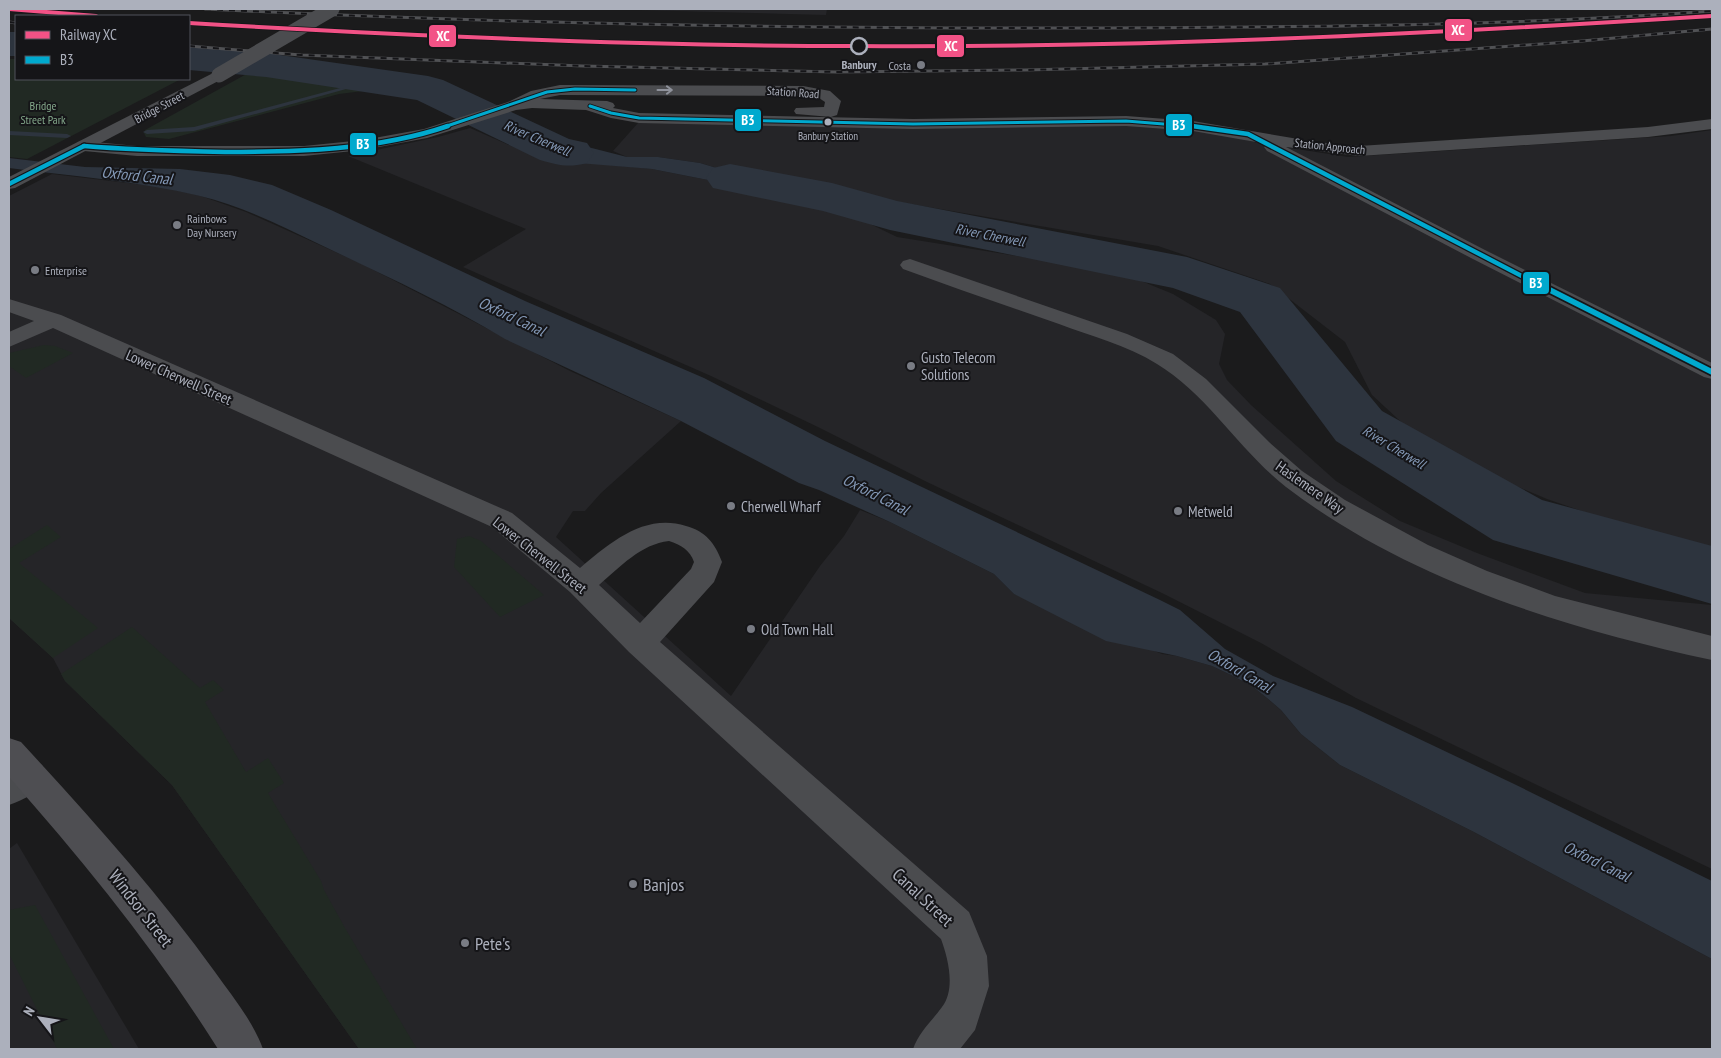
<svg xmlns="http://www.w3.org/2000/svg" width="1721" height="1058" viewBox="0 0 1721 1058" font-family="'PT Sans Narrow',sans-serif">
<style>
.built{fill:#252528}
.green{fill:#212923}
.water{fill:#2d343e}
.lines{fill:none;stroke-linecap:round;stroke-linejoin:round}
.stream{fill:#2d343e;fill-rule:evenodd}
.river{fill:#2d343e;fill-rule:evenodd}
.minor{fill:#4b4c4f;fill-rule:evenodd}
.tertiary{fill:#4b4c4f;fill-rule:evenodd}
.primary{fill:#4e4e52;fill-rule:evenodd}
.rail-casing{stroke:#505154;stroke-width:3}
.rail{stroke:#151518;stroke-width:2;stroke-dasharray:6;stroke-linecap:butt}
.tertiary-bridge{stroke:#4b4c4f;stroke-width:15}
.bus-1-far2-casing{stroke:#151518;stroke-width:5}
.bus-1-far1-casing{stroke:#151518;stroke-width:7}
.bus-1-casing{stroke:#151518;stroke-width:9}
.bus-1-far2{stroke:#00a9ce;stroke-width:3}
.bus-1-far1{stroke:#00a9ce;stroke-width:4.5}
.bus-1{stroke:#00a9ce;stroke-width:5.5}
.rail-1-casing{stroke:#151518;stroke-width:5.5}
.rail-1{stroke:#f25286;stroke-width:4}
.oneway{stroke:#8f929b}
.stop-dot{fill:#151518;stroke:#acb0bc;stroke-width:2.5}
.poi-dot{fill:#797c84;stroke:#151518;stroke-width:2}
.bus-dot{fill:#acb0bc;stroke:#151518;stroke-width:2}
.labels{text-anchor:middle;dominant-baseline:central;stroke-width:4;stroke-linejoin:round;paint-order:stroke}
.far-bus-label{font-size:11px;fill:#acb0bc;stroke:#151518}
.far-stop-label{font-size:12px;font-weight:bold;fill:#acb0bc;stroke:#151518}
.far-poi-label{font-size:12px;fill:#acb0bc;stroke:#151518;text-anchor:start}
.far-street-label{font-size:12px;fill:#acb0bc;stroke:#151518}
.far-park-label{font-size:12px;fill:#83a78a;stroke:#151518}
.far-water-label{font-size:14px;font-style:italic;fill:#8499b7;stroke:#151518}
.poi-label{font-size:15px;fill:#acb0bc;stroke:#151518;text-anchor:start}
.street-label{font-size:15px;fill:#acb0bc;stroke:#151518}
.water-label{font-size:16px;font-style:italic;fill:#8499b7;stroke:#151518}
.near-poi-label{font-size:18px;fill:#acb0bc;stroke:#151518;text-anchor:start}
.near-street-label{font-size:18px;fill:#acb0bc;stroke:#151518}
.line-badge{stroke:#151518;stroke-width:2}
.badge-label{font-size:14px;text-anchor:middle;font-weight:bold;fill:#fff}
</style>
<rect width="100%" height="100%" fill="#1b1b1c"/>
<!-- built -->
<g class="built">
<path d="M 598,9 L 827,9 L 826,15 Z"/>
<path d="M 638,123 L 1124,123 L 1209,132 L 1259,143 L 1348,157 L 1671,136 L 1712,130 L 1712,549 L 1631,528 L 1547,499 L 1476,469 L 1412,432 L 1372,395 L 1345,342 L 1270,284 L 1158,246 L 740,175 L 700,163 L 658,157 L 627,157 L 613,151 Z"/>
<path d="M 470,128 L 539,158 L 652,169 L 764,191 L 820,204 L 858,218 L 897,237 L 1061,263 L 1129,276 L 1173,294 L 1216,320 L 1225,334 L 1219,364 L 1227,380 L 1251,405 L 1336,481 L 1400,521 L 1477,553 L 1585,593 L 1712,605 L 1712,869 L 1356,698 L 1261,643 L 1164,594 L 927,482 L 820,428 L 711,376 L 463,267 L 526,229 L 348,156 L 438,137 Z"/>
<path d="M 52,174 L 162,187 L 201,196 L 246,212 L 360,263 L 570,371 L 681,421 L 601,493 L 585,511 L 573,511 L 556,537 L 731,696 L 820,566 L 844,536 L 860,510 L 890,522 L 994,574 L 1014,594 L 1162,654 L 1177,656 L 1212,666 L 1231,675 L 1252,686 L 1267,698 L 1281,710 L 1301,734 L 1340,765 L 1474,832 L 1712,959 L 1712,1049 L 359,1049 L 172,785 L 65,681 L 53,658 L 9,618 L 9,196 Z"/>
<path d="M 17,843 L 139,1049 L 9,1049 L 9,849 Z"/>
</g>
<!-- green -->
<g class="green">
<path d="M 9,59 L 16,59 L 16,79 L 181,79 L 27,159 L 9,157 Z"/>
<path d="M 259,67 L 387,85 L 380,89 L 339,94 L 169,139 L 146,137 L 144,133 L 145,130 Z"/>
<path d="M 44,345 L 55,346 L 73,353 L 26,378 L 9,366 L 9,353 Z"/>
<path d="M 47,525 L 61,537 L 19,563 L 98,628 L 53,658 L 9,618 L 9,549 Z"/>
<path d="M 469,536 L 481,541 L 544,595 L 500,617 L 454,567 L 457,539 Z"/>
<path d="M 132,627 L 200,688 L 213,680 L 224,690 L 205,702 L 246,772 L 268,758 L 284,783 L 268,793 L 321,881 L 324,890 L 345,928 L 417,1049 L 359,1049 L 172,785 L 65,681 L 61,674 Z"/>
<path d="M 35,905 L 114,1049 L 57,1049 L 9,954 L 9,910 Z"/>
</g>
<!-- water -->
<g class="water">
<path d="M 507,113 L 576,144 L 627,157 L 658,157 L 700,163 L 740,175 L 840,192 L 820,204 L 764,191 L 652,169 L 566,162 L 476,125 Z"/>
<path d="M 9,158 L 85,167 L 180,169 L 230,175 L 272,185 L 331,210 L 525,301 L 704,378 L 825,441 L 1160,600 L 1180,610 L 1225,649 L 1273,676 L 1352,707 L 1512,783 L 1712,881 L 1712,959 L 1474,832 L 1340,765 L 1301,734 L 1281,710 L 1267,698 L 1252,686 L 1231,675 L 1212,666 L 1177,656 L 1106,641 L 1014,594 L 994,574 L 890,522 L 819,490 L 799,483 L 681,421 L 505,339 C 447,304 384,275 323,246 C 283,227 243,206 200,196 C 137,181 73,176 9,168 Z"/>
</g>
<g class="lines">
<!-- stream -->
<g class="stream">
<path d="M 370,80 L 375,81 L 194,131 L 147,134 L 143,132 L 147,130 L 194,127 Z"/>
<path d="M 9,131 L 67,134 L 71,136 L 67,138 L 9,135 Z"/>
</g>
<!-- river -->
<g class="river">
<rect x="9" y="32" width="7" height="24"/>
<path d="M 189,46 L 266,53 L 428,76 L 443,80 L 569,139 L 587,143 L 594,153 L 587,163 C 567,168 559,165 540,160 L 417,100 L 266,77 L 189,70 Z"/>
<path d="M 730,164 L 832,183 L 897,201 L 1187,257 L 1280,288 L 1382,411 L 1542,500 L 1712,546 L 1712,604 L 1493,540 L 1336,441 L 1240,312 L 1173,288 L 890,230 L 823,211 L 713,188 L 706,178 L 713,168 Z"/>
</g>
<!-- minor -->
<g class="minor">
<path d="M 560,85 L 803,86 L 830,91 L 841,101 L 837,115 L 831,117 L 796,114 L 794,111 L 796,108 L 824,107 L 825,102 L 819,98 L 803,96 L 560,95 L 540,99 L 607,101 L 613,103 L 615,106 L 613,108 L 639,113 L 913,119 L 1126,116 L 1193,121 L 1316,142 L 1359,146 L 1648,127 L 1712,119 L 1712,129 L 1648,137 L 1359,156 L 1286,147 L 1485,250 L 1712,363 L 1712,379 L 1704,377 L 1471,258 L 1267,151 L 1264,147 L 1267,144 L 1193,131 L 1126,126 L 913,129 L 639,123 L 611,118 L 586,110 L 532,108 L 516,110 L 427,138 L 363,150 L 304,156 L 137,156 L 84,151 L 78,150 L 75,146 L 78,142 L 84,141 L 137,146 L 304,146 L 363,140 L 424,129 L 508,102 L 531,91 Z"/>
<path d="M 910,259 L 1127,334 L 1173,354 L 1206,379 L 1269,442 L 1302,471 L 1345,500 L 1428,545 L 1487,571 L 1555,596 L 1712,636 L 1712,660 C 1564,628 1408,580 1286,487 C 1239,450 1208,395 1157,364 C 1127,345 1091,336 1059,324 C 1007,306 955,288 903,269 L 900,265 L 903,261 Z"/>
<path d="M 9,299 L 61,315 L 512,513 L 580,568 C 610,543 644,513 686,526 C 705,531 715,543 722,562 L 714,582 L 660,642 L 969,912 L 987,956 L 989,986 L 975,1030 L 960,1049 L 913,1049 C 919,1032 931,1022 942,1007 C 956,989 948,958 941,939 L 629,652 L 570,592 L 492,527 L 53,328 L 9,347 L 9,332 L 34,321 L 9,312 ZM 669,541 C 681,545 690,550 694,562 L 691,569 L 640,623 L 599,585 C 620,567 641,544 669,541 Z"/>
</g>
<!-- tertiary -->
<g class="tertiary">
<path d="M 219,70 L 224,72 L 227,75 L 224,78 L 15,188 L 9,189 L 9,177 Z"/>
<path d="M 30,760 L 42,765 L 47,776 C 40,792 25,799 9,805 L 9,771 Z"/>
</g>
<!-- primary -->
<path class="primary" d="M 9,738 L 21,742 C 89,816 156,890 215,972 C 232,996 253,1021 263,1049 L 218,1049 C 157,952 85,863 9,777 Z"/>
<!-- rail casing -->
<g class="rail-casing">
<g id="rail">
<path d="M 205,9 C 505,24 806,29 1106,28 C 1308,27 1510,26 1712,11"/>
<path d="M 9,22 L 16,23"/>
<path d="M 189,46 L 301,55 L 583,66 L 836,72 L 1025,70 L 1265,64 L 1582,41 L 1712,29"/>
</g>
</g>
<!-- rail -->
<use href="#rail" class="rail"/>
<!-- tertiary-bridge -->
<path class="tertiary-bridge" d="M 219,75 L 332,9"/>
<!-- bus-1-far2 casing -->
<g class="bus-1-far2-casing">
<g id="bus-1-far2">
<path d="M 590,106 L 611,113 L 639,118 L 913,124 L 1126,121 L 1201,127"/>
<path d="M 444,127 L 547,92 L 575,89 L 635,90"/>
</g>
</g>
<!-- bus-1-far1 casing -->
<g class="bus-1-far1-casing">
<g id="bus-1-far1">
<path d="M 1192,126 L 1248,134 L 1543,287"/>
<path d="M 84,146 C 131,150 178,151 225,152 C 298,152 378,150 448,126"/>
<path d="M 9,184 L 84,146"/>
</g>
</g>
<!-- bus-1 casing -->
<g class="bus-1-casing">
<path id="bus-1" d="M 1540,285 L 1712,372"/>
</g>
<!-- bus-1-far2 -->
<use href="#bus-1-far2" class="bus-1-far2"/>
<!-- bus-1-far1 -->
<use href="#bus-1-far1" class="bus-1-far1"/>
<!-- bus-1 -->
<use href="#bus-1" class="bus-1"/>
<!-- rail-1 casing -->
<g class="rail-1-casing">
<g id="rail-1">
<path d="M 9,9 L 96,16"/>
<path d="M 189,23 C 411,36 633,46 855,46 C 1141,48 1427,34 1712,16"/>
</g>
</g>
<!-- rail-1 -->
<use href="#rail-1" class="rail-1"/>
</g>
<!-- one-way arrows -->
<defs><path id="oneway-shaft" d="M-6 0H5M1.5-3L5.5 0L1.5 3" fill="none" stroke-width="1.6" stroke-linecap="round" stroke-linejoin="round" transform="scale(1.25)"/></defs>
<use class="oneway" href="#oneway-shaft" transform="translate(665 90)"/>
<!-- markers -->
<circle class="stop-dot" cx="859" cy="46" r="8"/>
<g class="poi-dot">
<circle cx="921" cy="65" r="5"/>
<circle cx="177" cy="225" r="5"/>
<circle cx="35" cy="270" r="5"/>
<circle cx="911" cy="366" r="5"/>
<circle cx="731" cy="506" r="5"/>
<circle cx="1178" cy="511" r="5"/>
<circle cx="751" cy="629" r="5"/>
<circle cx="633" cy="884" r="5"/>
<circle cx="465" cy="943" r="5"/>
</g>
<circle class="bus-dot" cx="828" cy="122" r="4.5"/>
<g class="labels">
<!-- far-bus labels -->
<g class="far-bus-label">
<text x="828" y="136">Banbury Station</text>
</g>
<!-- far-stop labels -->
<g class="far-stop-label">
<text x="859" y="64">Banbury</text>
</g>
<!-- far-poi labels -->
<g class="far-poi-label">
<text x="911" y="65" text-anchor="end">Costa</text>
<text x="187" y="218">Rainbows<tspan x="187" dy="14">Day Nursery</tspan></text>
<text x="45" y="270">Enterprise</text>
</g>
<!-- far-street labels -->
<g class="far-street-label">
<text transform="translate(793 92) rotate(4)">Station Road</text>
<text transform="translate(159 107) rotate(-28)">Bridge Street</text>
<text transform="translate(1330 146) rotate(6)">Station Approach</text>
</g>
<!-- far-park labels -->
<g class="far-park-label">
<text x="43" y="105">Bridge<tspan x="43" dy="14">Street Park</tspan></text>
</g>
<!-- far-water labels -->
<g class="far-water-label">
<text transform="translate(537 138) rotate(23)">River Cherwell</text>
<text transform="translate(990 235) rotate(11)">River Cherwell</text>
<text transform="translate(1394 447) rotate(31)">River Cherwell</text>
</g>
<!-- poi labels -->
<g class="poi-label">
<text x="921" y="357">Gusto Telecom<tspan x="921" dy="17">Solutions</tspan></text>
<text x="741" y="506">Cherwell Wharf</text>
<text x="1188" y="511">Metweld</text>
<text x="761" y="629">Old Town Hall</text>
</g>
<!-- street labels -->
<g class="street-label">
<text transform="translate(179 377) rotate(24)">Lower Cherwell Street</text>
<text transform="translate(1310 487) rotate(35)">Haslemere Way</text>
<text transform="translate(540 555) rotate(38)">Lower Cherwell Street</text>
</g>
<!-- water labels -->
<g class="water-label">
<text transform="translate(137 175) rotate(6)">Oxford Canal</text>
<text transform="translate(512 316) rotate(25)">Oxford Canal</text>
<text transform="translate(876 494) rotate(27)">Oxford Canal</text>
<text transform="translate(1240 670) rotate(30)">Oxford Canal</text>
<text transform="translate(1597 861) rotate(26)">Oxford Canal</text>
</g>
<!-- near-poi labels -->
<g class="near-poi-label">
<text x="643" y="884">Banjos</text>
<text x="475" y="943">Pete's</text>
</g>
<!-- near-street labels -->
<g class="near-street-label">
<text transform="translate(923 897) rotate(43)">Canal Street</text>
<text transform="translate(141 908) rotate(52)">Windsor Street</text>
</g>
</g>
<g class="line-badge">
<rect x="1444" y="18" width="29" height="24" rx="5" fill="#f25286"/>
<rect x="428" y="24" width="29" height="24" rx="5" fill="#f25286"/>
<rect x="936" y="34" width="29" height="24" rx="5" fill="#f25286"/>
<rect x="734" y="108" width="28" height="24" rx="5" fill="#00a9ce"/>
<rect x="1165" y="113" width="28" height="24" rx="5" fill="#00a9ce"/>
<rect x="349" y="132" width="28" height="24" rx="5" fill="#00a9ce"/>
<rect x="1522" y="271" width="28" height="24" rx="5" fill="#00a9ce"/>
</g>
<g class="badge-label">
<text x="1458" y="35">XC</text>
<text x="443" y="41">XC</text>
<text x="951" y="51">XC</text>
<text x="748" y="125">B3</text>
<text x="1179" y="130">B3</text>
<text x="363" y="149">B3</text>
<text x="1536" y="288">B3</text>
</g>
<!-- border -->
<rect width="1721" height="1058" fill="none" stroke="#acb0bc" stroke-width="20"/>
<!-- legend -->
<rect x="15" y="15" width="175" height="65" fill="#151518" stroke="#51535a"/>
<rect x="25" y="31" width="25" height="8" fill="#f25286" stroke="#51535a"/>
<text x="60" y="40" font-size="15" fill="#acb0bc">Railway XC</text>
<rect x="25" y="56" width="25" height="8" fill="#00a9ce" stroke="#51535a"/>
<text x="60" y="65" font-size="15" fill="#acb0bc">B3</text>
<!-- north arrow -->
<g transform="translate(40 1018) rotate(301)" stroke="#151518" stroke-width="4" paint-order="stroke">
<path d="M0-4L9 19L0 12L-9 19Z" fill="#acb0bc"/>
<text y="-8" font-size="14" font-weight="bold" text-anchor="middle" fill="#acb0bc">N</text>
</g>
</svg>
